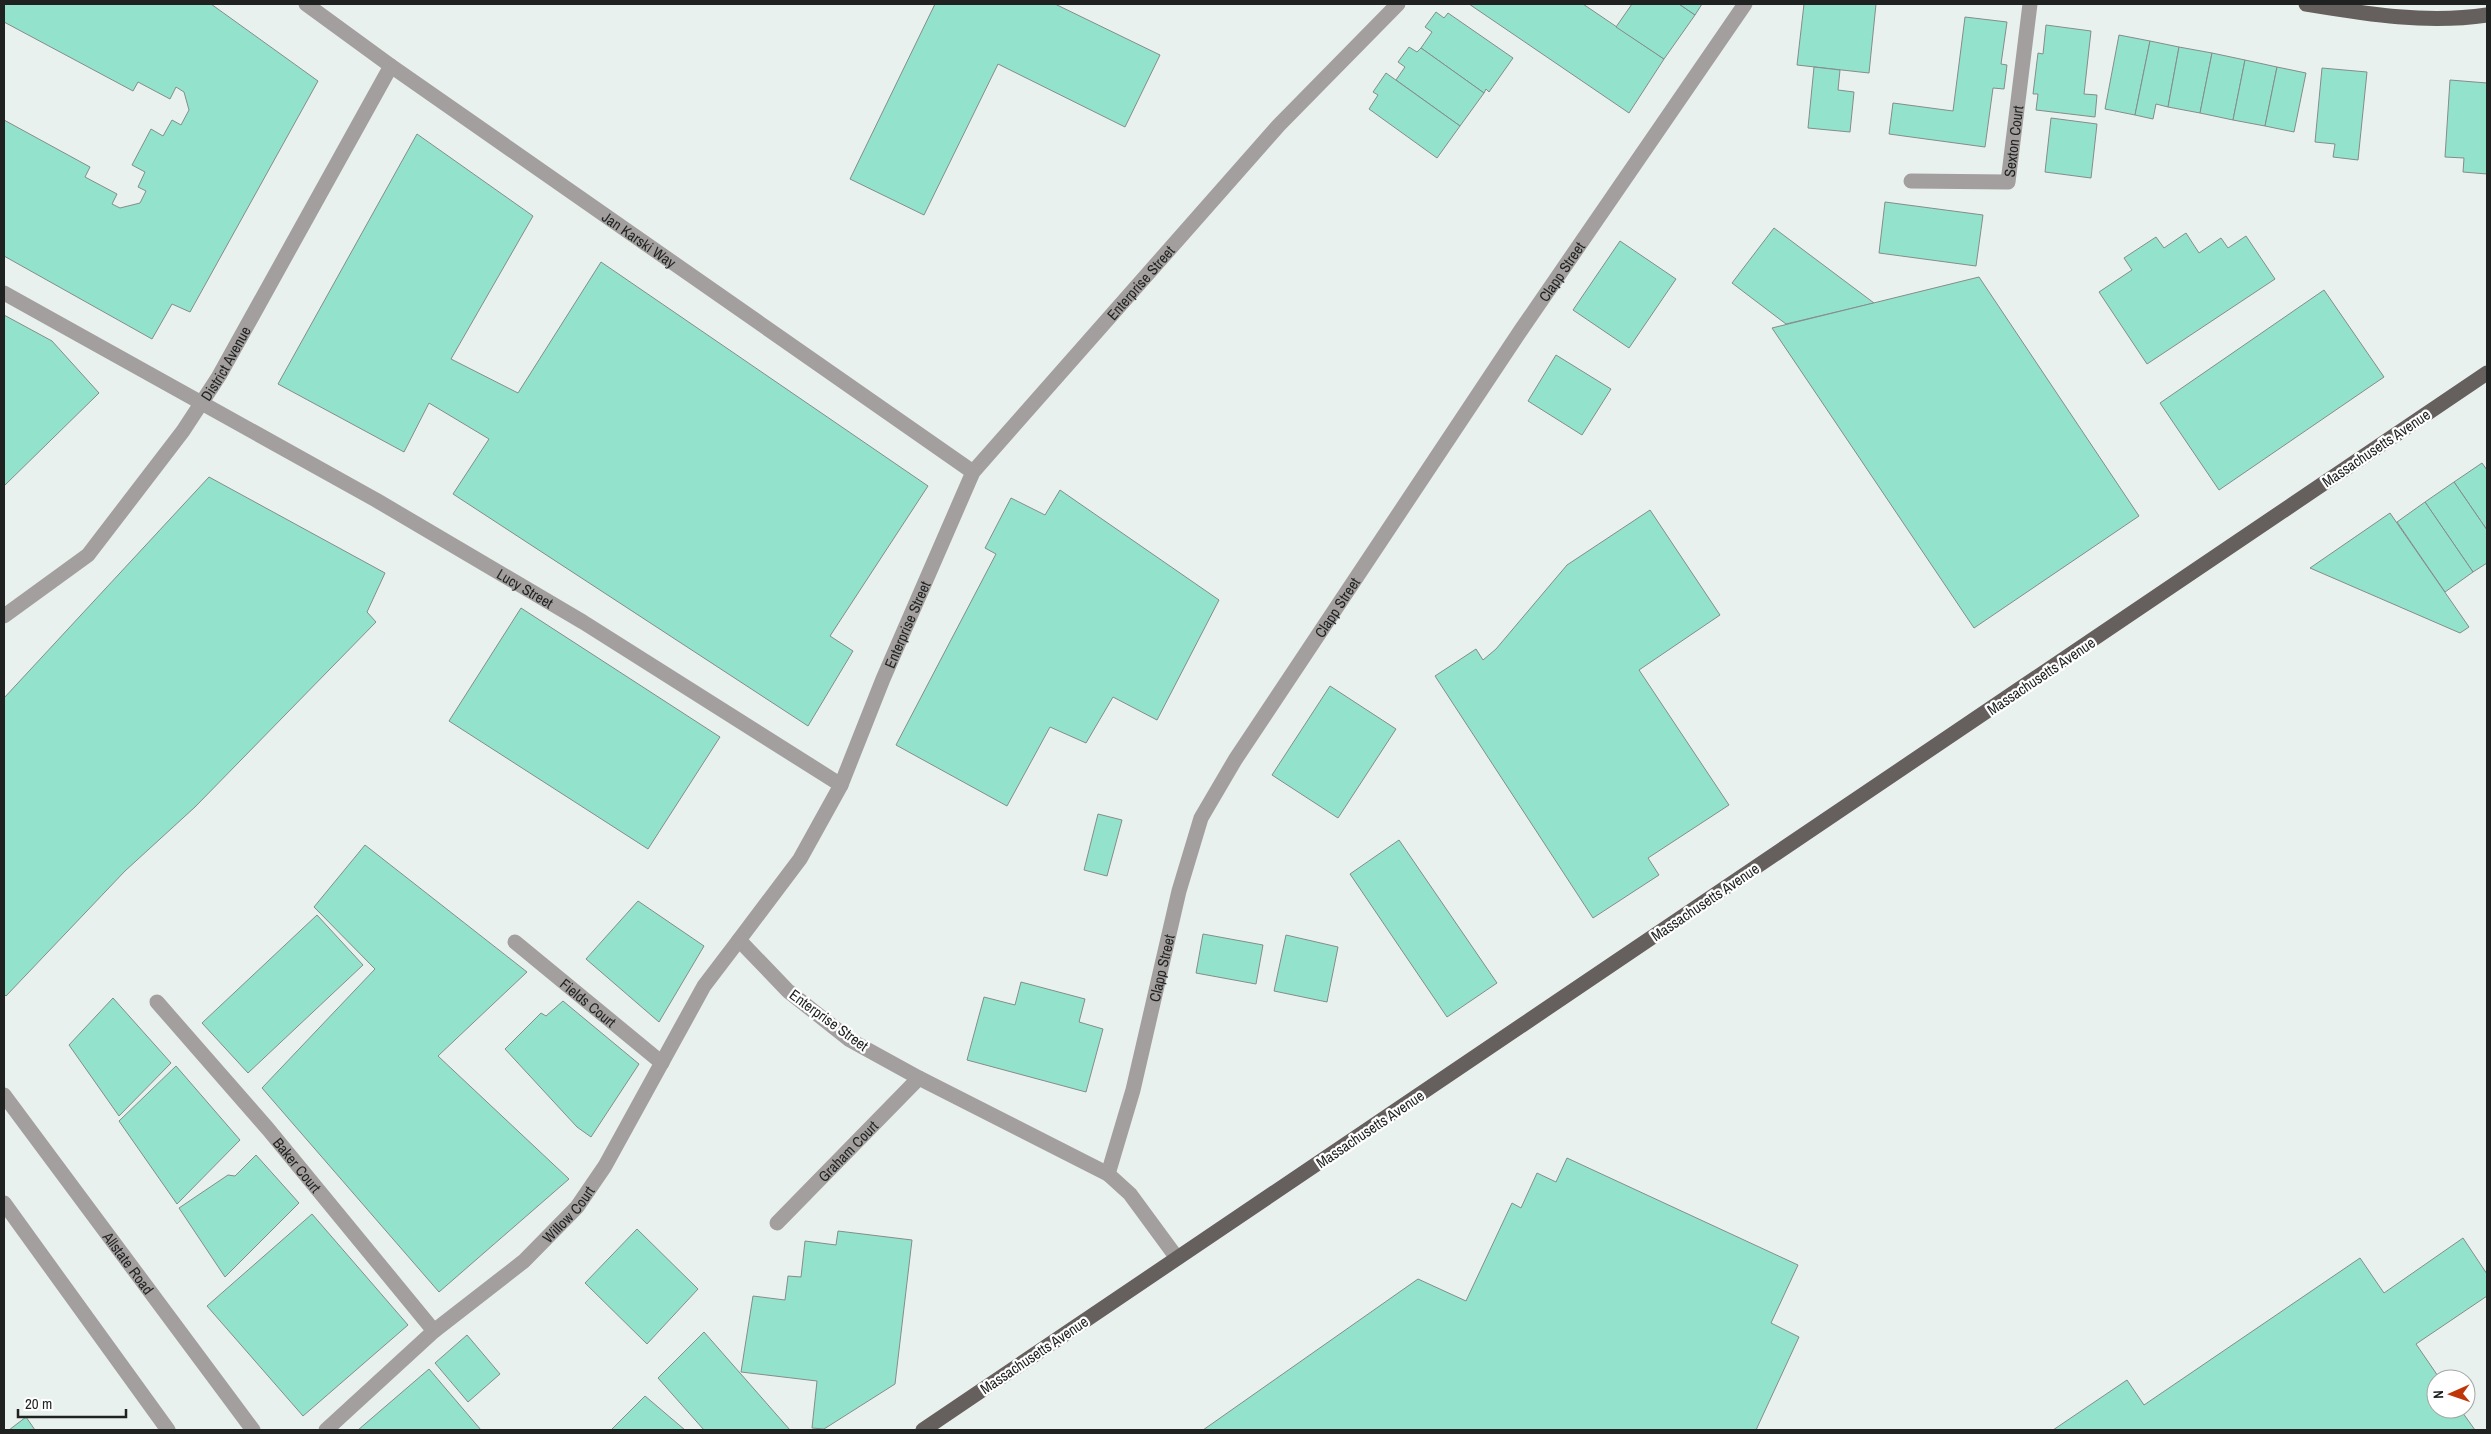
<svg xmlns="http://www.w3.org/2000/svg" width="2491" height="1434" viewBox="0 0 2491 1434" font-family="'Archivo Narrow',sans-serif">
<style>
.building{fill:#93e2cc;stroke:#848d8a}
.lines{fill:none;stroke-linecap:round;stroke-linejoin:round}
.minor{stroke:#a39f9e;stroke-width:15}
.major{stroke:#655f5d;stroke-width:15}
.labels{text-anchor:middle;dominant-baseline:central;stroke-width:4.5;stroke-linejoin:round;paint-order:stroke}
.street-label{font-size:15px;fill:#1f2221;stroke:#fff}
</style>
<rect width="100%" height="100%" fill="#e8f1ee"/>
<!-- building -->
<g class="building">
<path d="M 4,4 L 211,4 L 318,81 L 190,312 L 172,304 L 152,339 L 4,256 L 4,120 L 90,167 L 85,177 L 117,194 L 112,204 L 120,208 L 140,203 L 146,191 L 138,187 L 145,172 L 132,165 L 151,129 L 163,136 L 172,120 L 181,125 L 189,110 L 184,92 L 176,87 L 170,99 L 138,82 L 133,91 L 4,22 Z"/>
<path d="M 935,4 L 1055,4 L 1160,55 L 1125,127 L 998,64 L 924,215 L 850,179 Z"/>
<path d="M 1469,4 L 1583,4 L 1664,59 L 1629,113 Z"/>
<path d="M 1632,4 L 1679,4 L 1695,15 L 1664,59 L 1616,27 Z"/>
<path d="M 1679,4 L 1702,4 L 1695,15 Z"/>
<path d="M 1804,4 L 1876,4 L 1869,73 L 1797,65 Z"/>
<path d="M 1436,12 L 1444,18 L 1448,13 L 1513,58 L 1489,92 L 1486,89 L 1484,93 L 1421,48 L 1432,32 L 1425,27 Z"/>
<path d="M 1965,17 L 2007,22 L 2001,64 L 2007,65 L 2004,89 L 1993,88 L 1985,147 L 1889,134 L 1893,103 L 1953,111 Z"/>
<path d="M 2046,25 L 2091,31 L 2084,94 L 2097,95 L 2095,117 L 2036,110 L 2038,94 L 2033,94 L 2038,53 L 2043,54 Z"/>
<path d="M 2119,35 L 2150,41 L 2135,115 L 2105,109 Z"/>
<path d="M 2150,41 L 2179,47 L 2168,107 L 2156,104 L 2153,119 L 2135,115 Z"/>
<path d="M 1409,47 L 1417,52 L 1421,48 L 1484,93 L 1460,126 L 1396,80 L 1405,67 L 1398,62 Z"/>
<path d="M 2179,47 L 2212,53 L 2200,113 L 2168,107 Z"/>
<path d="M 2212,53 L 2245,60 L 2233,120 L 2200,113 Z"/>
<path d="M 2245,60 L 2277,67 L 2265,126 L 2233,120 Z"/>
<path d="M 1814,67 L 1840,70 L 1838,90 L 1854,92 L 1850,132 L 1808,128 Z"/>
<path d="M 2277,67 L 2306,73 L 2294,132 L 2265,126 Z"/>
<path d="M 2322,68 L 2367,72 L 2358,160 L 2333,157 L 2335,144 L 2315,142 Z"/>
<path d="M 1386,73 L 1460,126 L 1437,158 L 1369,109 L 1378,95 L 1373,92 Z"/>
<path d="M 2450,80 L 2487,83 L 2487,174 L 2463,172 L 2464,158 L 2445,157 Z"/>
<path d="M 2051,118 L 2097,124 L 2091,178 L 2045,172 Z"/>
<path d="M 417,134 L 533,216 L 451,359 L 518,393 L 601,262 L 928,486 L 830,636 L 853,651 L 808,726 L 453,494 L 489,439 L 429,403 L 404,452 L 278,384 Z"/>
<path d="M 1885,202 L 1983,215 L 1976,266 L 1879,253 Z"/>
<path d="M 1774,228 L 1874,303 L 1786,324 L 1732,283 Z"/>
<path d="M 2186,233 L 2199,253 L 2221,238 L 2228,248 L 2246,236 L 2275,279 L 2147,364 L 2099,292 L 2132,270 L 2124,258 L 2156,237 L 2164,248 Z"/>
<path d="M 1620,241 L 1676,279 L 1629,348 L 1573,310 Z"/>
<path d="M 1979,277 L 2139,516 L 1974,628 L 1772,328 Z"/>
<path d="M 2324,290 L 2384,377 L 2219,490 L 2160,403 Z"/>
<path d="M 4,315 L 52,341 L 99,393 L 4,486 Z"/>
<path d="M 1556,355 L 1611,389 L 1582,435 L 1528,401 Z"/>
<path d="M 2482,463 L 2487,470 L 2487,530 L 2454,482 Z"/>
<path d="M 209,477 L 385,573 L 367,612 L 376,622 L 195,807 L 125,871 L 6,996 L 4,994 L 4,698 Z"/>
<path d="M 2454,482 L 2487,530 L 2487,563 L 2473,572 L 2425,502 Z"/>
<path d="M 1060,490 L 1219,600 L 1157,720 L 1113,697 L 1086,743 L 1050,727 L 1007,806 L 896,745 L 996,554 L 985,548 L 1011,498 L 1045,515 Z"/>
<path d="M 2425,502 L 2473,572 L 2445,592 L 2397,522 Z"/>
<path d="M 1650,510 L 1720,615 L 1639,670 L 1729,805 L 1648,858 L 1659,875 L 1593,918 L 1435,676 L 1476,649 L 1483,660 L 1496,649 L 1567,565 Z"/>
<path d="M 2390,513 L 2469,627 L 2460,633 L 2310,568 Z"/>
<path d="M 521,608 L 720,737 L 648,849 L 449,721 Z"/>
<path d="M 1330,686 L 1396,729 L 1338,818 L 1272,775 Z"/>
<path d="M 1098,814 L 1122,820 L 1107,876 L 1084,870 Z"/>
<path d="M 1399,840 L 1497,983 L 1447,1017 L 1350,874 Z"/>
<path d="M 365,845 L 527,972 L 438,1056 L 569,1179 L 439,1292 L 262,1088 L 375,969 L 314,907 Z"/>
<path d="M 638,901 L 704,946 L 659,1022 L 586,959 Z"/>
<path d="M 317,915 L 363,965 L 248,1073 L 202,1023 Z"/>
<path d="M 1203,934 L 1263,945 L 1256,984 L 1196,973 Z"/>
<path d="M 1286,935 L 1338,947 L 1327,1002 L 1274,991 Z"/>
<path d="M 1021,982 L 1085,999 L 1079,1022 L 1103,1029 L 1086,1092 L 967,1060 L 984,997 L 1015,1005 Z"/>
<path d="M 113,998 L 171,1063 L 119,1116 L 69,1045 Z"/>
<path d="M 563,1001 L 639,1064 L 591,1137 L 577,1127 L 505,1049 L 541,1013 L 546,1016 Z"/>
<path d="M 176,1066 L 240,1140 L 177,1204 L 119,1121 Z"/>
<path d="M 256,1155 L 299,1203 L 225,1277 L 179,1208 L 228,1175 L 235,1176 Z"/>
<path d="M 1567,1158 L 1798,1265 L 1771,1323 L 1799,1337 L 1756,1430 L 1203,1430 L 1418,1279 L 1466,1301 L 1512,1203 L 1521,1208 L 1537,1173 L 1556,1182 Z"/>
<path d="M 312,1214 L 408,1325 L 303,1416 L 207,1306 Z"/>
<path d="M 637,1229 L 698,1289 L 647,1344 L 585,1283 Z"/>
<path d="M 838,1231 L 912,1240 L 895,1384 L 824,1429 L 812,1428 L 817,1381 L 741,1372 L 753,1296 L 785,1300 L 788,1276 L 801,1277 L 805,1241 L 836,1245 Z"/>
<path d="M 2463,1238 L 2487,1274 L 2487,1296 L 2416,1344 L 2440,1379 L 2436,1379 L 2436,1409 L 2460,1409 L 2475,1430 L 2053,1430 L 2127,1380 L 2144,1405 L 2360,1258 L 2384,1293 Z"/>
<path d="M 704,1332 L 790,1430 L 704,1430 L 658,1378 Z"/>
<path d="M 467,1335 L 500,1374 L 468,1402 L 435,1363 Z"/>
<path d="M 429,1369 L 481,1430 L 358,1430 Z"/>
<path d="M 645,1396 L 685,1430 L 611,1430 Z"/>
<path d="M 26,1417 L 35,1430 L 9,1430 Z"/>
</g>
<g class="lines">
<!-- minor -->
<g class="minor">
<path id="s1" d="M 306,4 L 391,66 L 973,472"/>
<path id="s2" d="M 1911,181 L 2008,182 L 2030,4"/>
<path id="s3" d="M 4,293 L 376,500 L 583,622 L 841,785"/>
<path id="s4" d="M 4,616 L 88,555 L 183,431 L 219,376 L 391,66"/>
<path id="s5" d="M 515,942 L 662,1063"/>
<path id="s6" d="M 157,1002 L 268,1129 L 434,1331"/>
<path id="s7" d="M 4,1095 L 253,1430"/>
<path id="s8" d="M 1108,1174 L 919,1078 L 850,1040 L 788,991 L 739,940 L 800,859 L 841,785 L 883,679 L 973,472 L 1279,125 L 1398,4"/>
<path d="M 4,1203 L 168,1430"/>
<path id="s9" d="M 777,1223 L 919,1078"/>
<path id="s10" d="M 1177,1258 L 1130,1194 L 1108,1174 L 1133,1090 L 1179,891 L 1201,818 L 1235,760 L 1521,330 L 1745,4"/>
<path id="s11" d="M 326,1430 L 434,1331 L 524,1261 L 577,1207 L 605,1166 L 704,986 L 739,940"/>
</g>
<!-- major -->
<g class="major">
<path d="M 2306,4 C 2367,14 2426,24 2487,15"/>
<path d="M 923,1430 L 2487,373"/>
</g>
</g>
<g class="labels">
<!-- street labels -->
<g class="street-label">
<text stroke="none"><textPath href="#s2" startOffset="138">Sexton Court</textPath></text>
<text stroke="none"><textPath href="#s1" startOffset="408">Jan Karski Way</textPath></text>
<text stroke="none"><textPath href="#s10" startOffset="1132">Clapp Street</textPath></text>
<text stroke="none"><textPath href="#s8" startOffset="1219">Enterprise Street</textPath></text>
<text stroke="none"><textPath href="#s4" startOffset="340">District Avenue</textPath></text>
<text transform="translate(2376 448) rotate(-34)">Massachusetts Avenue</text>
<text stroke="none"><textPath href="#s3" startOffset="599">Lucy Street</textPath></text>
<text stroke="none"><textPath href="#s10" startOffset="728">Clapp Street</textPath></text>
<text stroke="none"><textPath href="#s8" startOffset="800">Enterprise Street</textPath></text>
<text transform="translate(2041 676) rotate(-34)">Massachusetts Avenue</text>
<text transform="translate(1705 902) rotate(-34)">Massachusetts Avenue</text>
<text stroke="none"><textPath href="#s10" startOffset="322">Clapp Street</textPath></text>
<text stroke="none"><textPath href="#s5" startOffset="95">Fields Court</textPath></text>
<text transform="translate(829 1020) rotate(36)">Enterprise Street</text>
<text transform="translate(1370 1129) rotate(-34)">Massachusetts Avenue</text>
<text stroke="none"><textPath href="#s9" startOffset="101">Graham Court</textPath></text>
<text stroke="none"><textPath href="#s6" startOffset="215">Baker Court</textPath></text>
<text stroke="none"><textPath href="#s11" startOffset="325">Willow Court</textPath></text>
<text stroke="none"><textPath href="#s7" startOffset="209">Allstate Road</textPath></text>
<text transform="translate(1034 1355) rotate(-34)">Massachusetts Avenue</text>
</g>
</g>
<!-- border -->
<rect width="2491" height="1434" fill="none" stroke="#1f2221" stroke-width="10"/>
<!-- north arrow -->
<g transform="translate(2451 1394) rotate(268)"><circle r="24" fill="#ffffff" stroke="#a5a7a6"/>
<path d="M0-4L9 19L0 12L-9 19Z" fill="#bf3609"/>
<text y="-8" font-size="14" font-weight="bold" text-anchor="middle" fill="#1f2221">N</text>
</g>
<!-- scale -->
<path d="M18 1409v8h108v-8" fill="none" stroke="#1f2221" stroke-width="2.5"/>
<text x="25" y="1409" font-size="15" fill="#1f2221" stroke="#ffffff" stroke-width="4" paint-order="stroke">20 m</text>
</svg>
